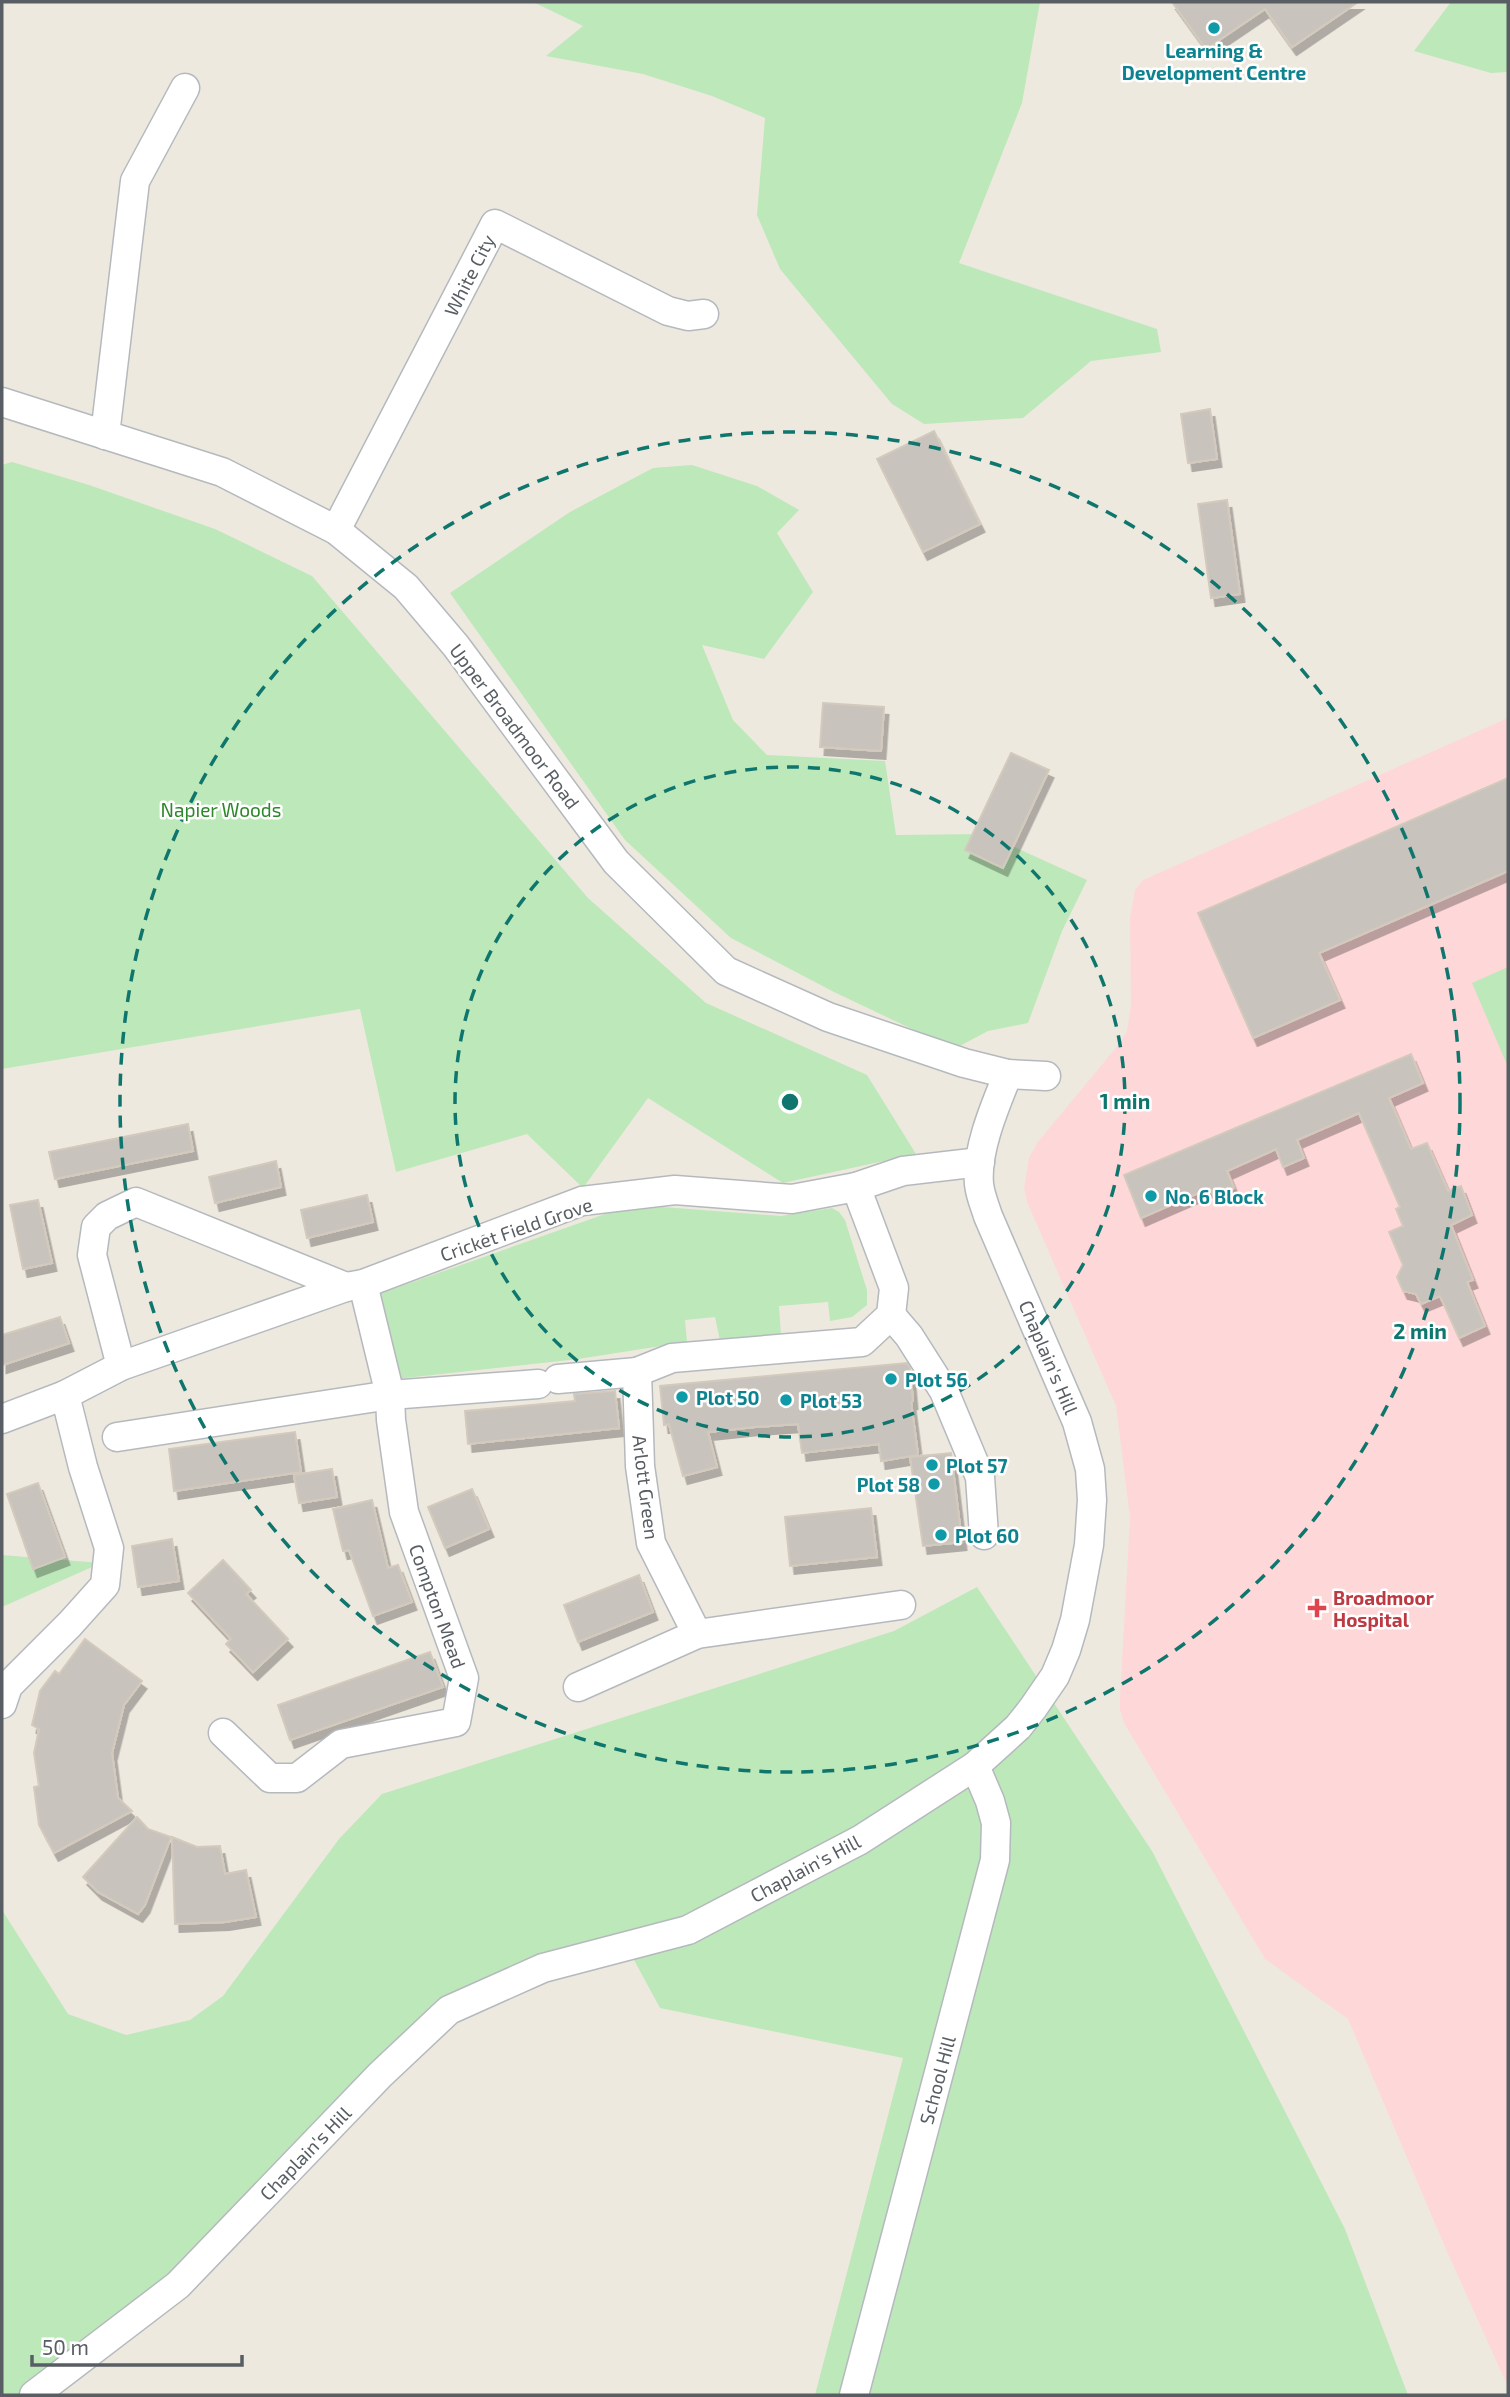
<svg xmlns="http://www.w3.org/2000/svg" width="1510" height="2397" viewBox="0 0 1510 2397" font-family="'Exo 2',sans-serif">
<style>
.medical{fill:#fed8d8}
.green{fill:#bde8b9}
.building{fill:#c8c3bc;stroke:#d3cabd;stroke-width:2;filter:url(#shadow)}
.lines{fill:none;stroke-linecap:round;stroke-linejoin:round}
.minor-casing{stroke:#b5b9be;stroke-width:31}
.minor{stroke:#fff;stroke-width:28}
.ring{fill:none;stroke:#0f766e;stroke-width:3.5;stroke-dasharray:12 9}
.culture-dot{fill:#0f9aa8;stroke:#fff;stroke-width:2.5}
.health-dot{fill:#e0444e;stroke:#fff;stroke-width:2.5}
.labels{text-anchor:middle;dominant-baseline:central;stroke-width:5;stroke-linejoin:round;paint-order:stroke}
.culture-label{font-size:19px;font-weight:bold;fill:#0d838f;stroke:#fff;text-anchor:start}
.street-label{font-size:19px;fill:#585e63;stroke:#fff}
.park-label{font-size:19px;fill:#2f872c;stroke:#fff}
.health-label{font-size:19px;font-weight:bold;fill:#be3a42;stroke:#fff;text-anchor:start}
.centre{fill:#0f766e;stroke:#fff;stroke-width:3.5}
.ring-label{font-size:21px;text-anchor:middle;font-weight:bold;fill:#0f766e;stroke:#fff;stroke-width:5;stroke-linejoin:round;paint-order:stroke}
</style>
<defs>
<filter id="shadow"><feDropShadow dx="4.5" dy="8" stdDeviation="0" flood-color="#0004"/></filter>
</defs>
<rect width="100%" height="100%" fill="#eee9df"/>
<!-- medical -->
<path class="medical" d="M 1508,718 L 1508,2387 L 1445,2247 L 1348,2019 L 1265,1959 L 1124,1723 L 1120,1710 L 1120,1697 L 1130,1518 L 1116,1406 L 1027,1202 L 1024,1188 L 1029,1158 L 1037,1143 L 1119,1044 L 1127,1031 L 1131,1005 L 1130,917 L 1135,890 L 1143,880 Z"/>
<!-- green -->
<g class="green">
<path d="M 533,2 L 1040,2 L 1022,103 L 959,263 L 1157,329 L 1161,352 L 1091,361 L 1023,418 L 924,424 L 892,404 L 780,269 L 757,215 L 765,118 L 712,96 L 643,74 L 546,56 L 583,26 Z"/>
<path d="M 1451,2 L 1508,2 L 1508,72 L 1491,73 L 1414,51 Z"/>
<path d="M 12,462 L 89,485 L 215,529 L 312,576 L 588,898 L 706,1003 L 867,1075 L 916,1154 L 783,1183 L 648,1098 L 583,1188 L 527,1134 L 396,1172 L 360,1009 L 2,1069 L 2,465 Z"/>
<path d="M 692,465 L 757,486 L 799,510 L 777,533 L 813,592 L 764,659 L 702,645 L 733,720 L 767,755 L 885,761 L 896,835 L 986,834 L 1087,880 L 1062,931 L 1028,1023 L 988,1031 L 954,1049 L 834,992 L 731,938 L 625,840 L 450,593 L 570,512 L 653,468 Z"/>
<path d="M 1508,967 L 1508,1067 L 1472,983 Z"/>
<path d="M 663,1207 L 781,1216 L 832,1208 L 839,1212 L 845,1220 L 867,1290 L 867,1305 L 852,1317 L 830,1321 L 828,1302 L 779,1306 L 781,1335 L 720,1341 L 715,1317 L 685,1320 L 687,1342 L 578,1359 L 387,1380 L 379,1294 L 608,1213 Z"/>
<path d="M 2,1555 L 101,1563 L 2,1607 Z"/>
<path d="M 977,1587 L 1152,1851 L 1345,2229 L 1408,2395 L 815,2395 L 903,2058 L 660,2008 L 627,1947 L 449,2010 L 178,2285 L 34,2395 L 2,2395 L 2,1910 L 68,2014 L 126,2035 L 190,2020 L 223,1996 L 339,1839 L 382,1794 L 894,1631 Z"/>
</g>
<!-- building -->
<g class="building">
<path d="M 1172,2 L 1358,2 L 1292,47 L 1265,9 L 1206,49 Z"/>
<path d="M 1210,409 L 1217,459 L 1188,463 L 1181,414 Z"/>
<path d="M 934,431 L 980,524 L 923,552 L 877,459 Z"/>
<path d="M 1227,500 L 1240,594 L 1211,598 L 1198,504 Z"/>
<path d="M 823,703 L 884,707 L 881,751 L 820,747 Z"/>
<path d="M 1011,753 L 1049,770 L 1003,868 L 965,850 Z"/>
<path d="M 1508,778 L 1508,871 L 1319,953 L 1340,1000 L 1253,1038 L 1198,913 Z"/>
<path d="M 1411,1054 L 1423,1083 L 1389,1098 L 1411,1149 L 1427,1143 L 1448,1191 L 1461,1186 L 1472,1215 L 1451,1225 L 1473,1280 L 1467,1282 L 1485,1326 L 1459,1338 L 1440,1296 L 1421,1304 L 1416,1294 L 1403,1291 L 1397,1277 L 1403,1265 L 1389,1232 L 1403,1226 L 1396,1209 L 1400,1207 L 1359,1113 L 1297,1140 L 1304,1158 L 1283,1167 L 1276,1149 L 1227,1171 L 1234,1188 L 1214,1197 L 1210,1188 L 1141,1218 L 1124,1175 Z"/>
<path d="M 188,1124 L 193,1151 L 55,1179 L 49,1152 Z"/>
<path d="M 276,1161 L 281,1187 L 215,1203 L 209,1177 Z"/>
<path d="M 367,1195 L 373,1222 L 307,1238 L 301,1210 Z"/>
<path d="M 38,1200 L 52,1263 L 23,1269 L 10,1205 Z"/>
<path d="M 60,1317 L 69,1343 L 2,1365 L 2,1335 Z"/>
<path d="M 907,1363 L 910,1368 L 913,1401 L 911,1402 L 918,1455 L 881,1461 L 879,1444 L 802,1453 L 798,1424 L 755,1427 L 708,1432 L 717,1467 L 683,1476 L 669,1424 L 664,1425 L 660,1386 Z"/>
<path d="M 615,1391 L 619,1428 L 468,1444 L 465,1411 L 575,1401 L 574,1394 Z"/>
<path d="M 295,1432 L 301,1472 L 174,1491 L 169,1449 Z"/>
<path d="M 951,1453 L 962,1542 L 923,1546 L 910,1457 Z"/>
<path d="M 332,1469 L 337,1497 L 299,1503 L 294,1475 Z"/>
<path d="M 38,1483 L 65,1557 L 33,1569 L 7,1494 Z"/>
<path d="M 472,1489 L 489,1529 L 445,1548 L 428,1507 Z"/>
<path d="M 372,1500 L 388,1568 L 398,1565 L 412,1602 L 373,1616 L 349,1550 L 343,1551 L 333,1509 Z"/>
<path d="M 871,1508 L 877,1557 L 790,1566 L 785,1517 Z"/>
<path d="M 172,1539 L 179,1581 L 138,1587 L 132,1546 Z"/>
<path d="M 223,1560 L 251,1590 L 246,1594 L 288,1639 L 253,1672 L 226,1644 L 231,1639 L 188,1593 Z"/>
<path d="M 639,1575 L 653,1612 L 578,1642 L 564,1605 Z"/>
<path d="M 85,1639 L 142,1681 L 124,1705 L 112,1753 L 118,1798 L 132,1811 L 54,1853 L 39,1825 L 34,1787 L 39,1786 L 34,1753 L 39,1729 L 32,1725 L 40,1691 L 55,1671 L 59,1674 Z"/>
<path d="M 430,1652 L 443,1687 L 290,1740 L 278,1705 Z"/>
<path d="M 137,1817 L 148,1829 L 171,1837 L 145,1905 L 138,1914 L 98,1892 L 83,1877 Z"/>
<path d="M 172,1837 L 197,1847 L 220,1846 L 225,1874 L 246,1870 L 256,1917 L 225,1922 L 175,1924 Z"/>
</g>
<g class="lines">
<!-- minor casing -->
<g class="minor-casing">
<g id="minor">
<path d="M 2,402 L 222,472 L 336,530 L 406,587 L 456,646 L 616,862 L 726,971 L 828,1017 L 964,1063 L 1008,1074 L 1046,1076"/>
<path d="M 105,435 L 135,181 L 185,88"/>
<path d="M 336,530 L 495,224 L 668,311 L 688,316 L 704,314"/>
<path d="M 891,1315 L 909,1336 L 944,1391 L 980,1477 L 984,1535"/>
<path d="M 121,1366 L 92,1255 L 96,1227 L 107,1216 L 136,1202 L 346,1287"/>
<path d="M 558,1379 L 637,1372"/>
<path d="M 2,1419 L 65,1395"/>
<path d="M 117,1437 L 390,1395 L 538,1384"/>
<path d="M 697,1634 L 651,1543 L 640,1466 L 637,1372 L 672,1358 L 862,1342 L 891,1315 L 894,1288 L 856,1187"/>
<path d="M 578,1687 L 697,1634 L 901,1605"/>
<path d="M 2,1704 L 8,1686 L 70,1624 L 105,1585 L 109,1548 L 83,1467 L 65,1395 L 121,1366 L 346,1287 L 363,1284 L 582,1201 L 675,1190 L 792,1199 L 856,1187 L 903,1171 L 980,1162"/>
<path d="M 223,1733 L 270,1778 L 297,1778 L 341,1744 L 456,1722 L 464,1678 L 404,1512 L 391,1420 L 390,1395 L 363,1284"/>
<path d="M 34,2395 L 178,2285 L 380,2075 L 449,2010 L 543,1968 L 688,1930 L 860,1840 L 975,1766 L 1018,1727 L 1033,1708 L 1055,1676 L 1066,1650 L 1075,1620 L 1089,1545 L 1092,1500 L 1090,1469 L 1077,1422 L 988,1216 C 985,1206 980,1195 979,1184 C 976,1150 995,1106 1008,1074"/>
<path d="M 854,2395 L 995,1860 L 996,1823 L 990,1801 L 975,1766"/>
</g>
</g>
<!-- minor -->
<use href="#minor" class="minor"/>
</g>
<!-- distance rings -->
<g class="ring">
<circle cx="790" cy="1102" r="335"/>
<circle cx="790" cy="1102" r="670"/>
</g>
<!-- markers -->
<g class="culture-dot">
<circle cx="1214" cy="28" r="7"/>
<circle cx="1151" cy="1196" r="7"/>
<circle cx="891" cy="1379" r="7"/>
<circle cx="682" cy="1397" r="7"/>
<circle cx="786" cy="1400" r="7"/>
<circle cx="932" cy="1465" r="7"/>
<circle cx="934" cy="1484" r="7"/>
<circle cx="941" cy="1535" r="7"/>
</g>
<path class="health-dot" d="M1313.5 1597.5h7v7h7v7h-7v7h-7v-7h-7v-7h7z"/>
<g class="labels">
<!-- culture labels -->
<g class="culture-label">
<text x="1214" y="50" text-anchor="middle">Learning &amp;<tspan x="1214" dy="22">Development Centre</tspan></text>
<text x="1165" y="1196">No. 6 Block</text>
<text x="905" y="1379">Plot 56</text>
<text x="696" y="1397">Plot 50</text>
<text x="800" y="1400">Plot 53</text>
<text x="946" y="1465">Plot 57</text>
<text x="920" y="1484" text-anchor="end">Plot 58</text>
<text x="955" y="1535">Plot 60</text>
</g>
<!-- street labels -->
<g class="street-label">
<text transform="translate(469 275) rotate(-63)">White City</text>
<text transform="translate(515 726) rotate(53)">Upper Broadmoor Road</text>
<text transform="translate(516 1229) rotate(-19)">Cricket Field Grove</text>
<text transform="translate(1049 1357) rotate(67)">Chaplain's Hill</text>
<text transform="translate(646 1487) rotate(83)">Arlott Green</text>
<text transform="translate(438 1606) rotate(70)">Compton Mead</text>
<text transform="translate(805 1868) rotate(-28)">Chaplain's Hill</text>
<text transform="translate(937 2080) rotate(-75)">School Hill</text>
<text transform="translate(305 2153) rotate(-46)">Chaplain's Hill</text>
</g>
<!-- park labels -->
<g class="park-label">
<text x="221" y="809">Napier Woods</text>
</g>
<!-- health labels -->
<g class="health-label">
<text x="1333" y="1597">Broadmoor<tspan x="1333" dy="22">Hospital</tspan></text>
</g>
</g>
<circle cx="790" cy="1102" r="10" class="centre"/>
<g class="ring-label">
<text x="1125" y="1109">1 min</text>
<text x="1420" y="1339">2 min</text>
</g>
<!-- border -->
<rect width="1510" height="2397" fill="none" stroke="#585e63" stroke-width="7"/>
<!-- scale -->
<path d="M32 2355v10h210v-10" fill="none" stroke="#585e63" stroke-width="3.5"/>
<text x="42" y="2355" font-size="21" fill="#585e63" stroke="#ffffff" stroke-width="5" paint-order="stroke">50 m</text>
</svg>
